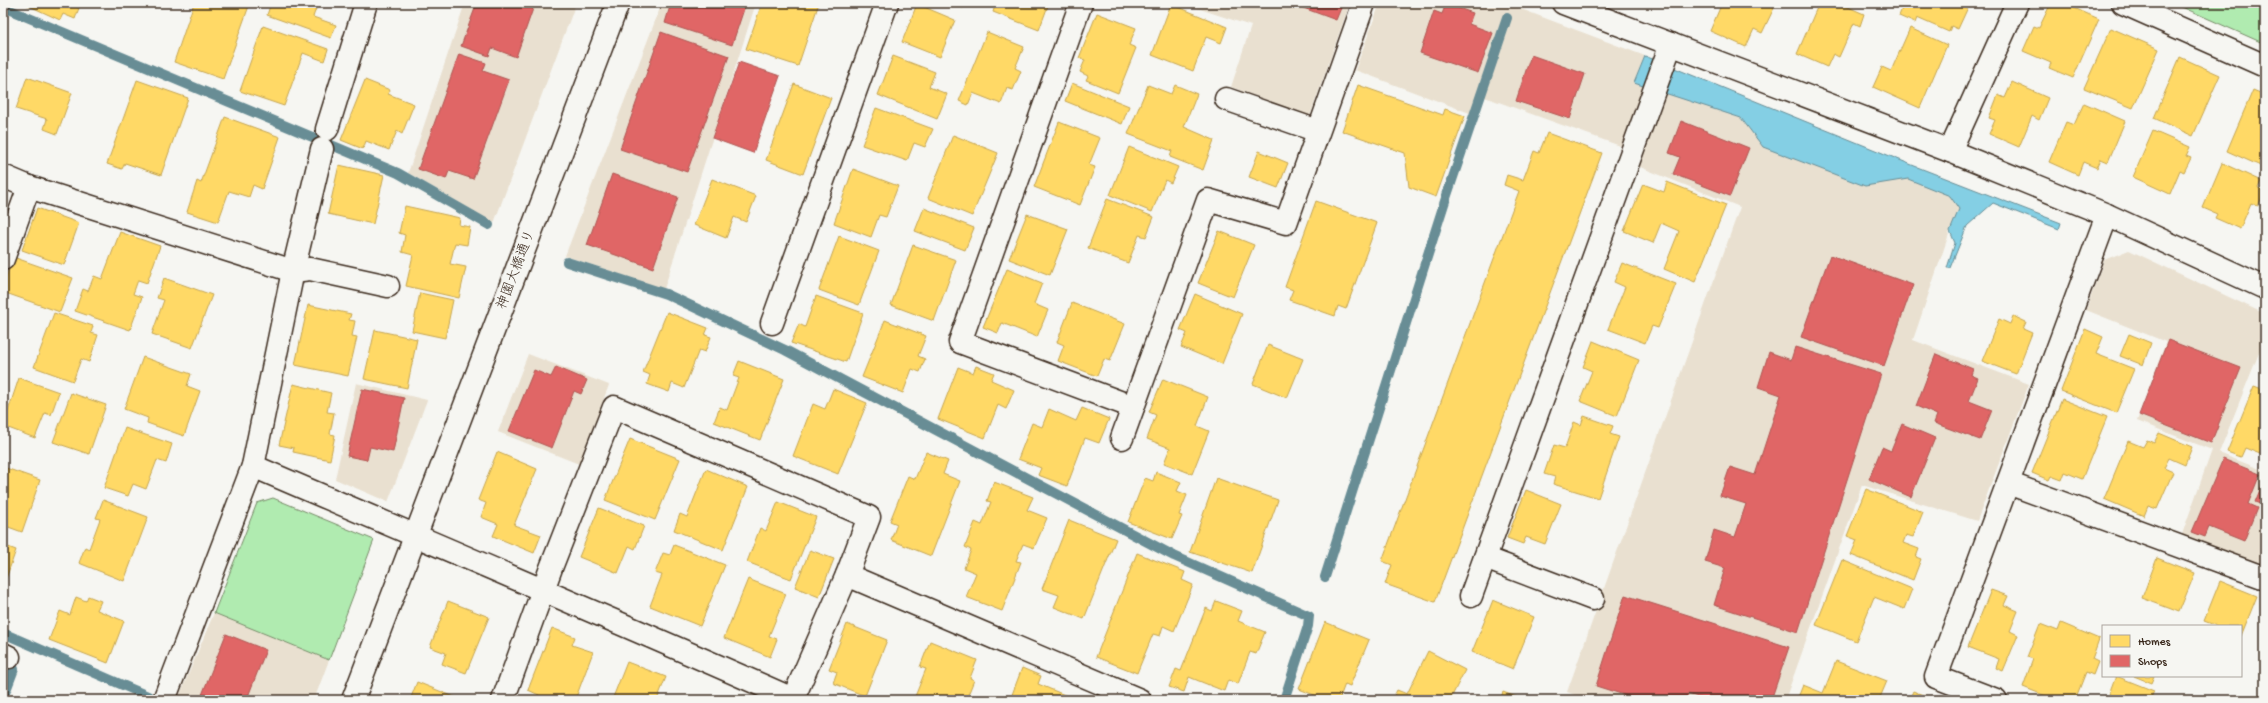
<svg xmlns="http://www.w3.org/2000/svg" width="2268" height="703" viewBox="0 0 2268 703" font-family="'Gochi Hand','Klee One',sans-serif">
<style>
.built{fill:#e9e0d0}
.green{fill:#b0ebb0;stroke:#768a67}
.water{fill:#84cfe4;stroke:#678d95}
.homes{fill:#ffd966;stroke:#c4a450}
.shops{fill:#e06666;stroke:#ae5450}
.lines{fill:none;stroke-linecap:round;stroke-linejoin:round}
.stream{stroke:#678d95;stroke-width:10}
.minor-casing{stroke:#3b2a1e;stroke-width:25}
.minor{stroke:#f6f6f2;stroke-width:22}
.labels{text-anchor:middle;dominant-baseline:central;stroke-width:4;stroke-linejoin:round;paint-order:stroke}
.street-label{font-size:14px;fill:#3b2a1e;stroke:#f6f6f2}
</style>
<rect width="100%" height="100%" fill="#f6f6f2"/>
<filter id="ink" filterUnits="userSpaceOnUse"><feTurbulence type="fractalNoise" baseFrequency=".025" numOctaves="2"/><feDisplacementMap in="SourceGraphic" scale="8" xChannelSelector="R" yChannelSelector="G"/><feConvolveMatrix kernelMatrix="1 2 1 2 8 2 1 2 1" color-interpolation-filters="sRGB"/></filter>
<g filter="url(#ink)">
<!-- built -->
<g class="built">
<path d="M 465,3 L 576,3 L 494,223 L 408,173 Z"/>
<path d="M 662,3 L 756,3 L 664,289 L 565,256 Z"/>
<path d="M 1182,3 L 1350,3 L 1310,116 L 1231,87 L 1251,26 Z"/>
<path d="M 1380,3 L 1505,3 L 1645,56 L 1634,83 L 1741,118 L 1763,147 L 1908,179 L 1957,182 L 1959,209 L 1950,231 L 1913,340 L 2029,384 L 1977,521 L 1862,485 L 1785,700 L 1588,700 L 1567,692 L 1740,207 L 1620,159 L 1623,147 L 1482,96 L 1475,115 L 1355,70 Z"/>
<path d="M 2129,250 L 2265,314 L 2265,338 L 2219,453 L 2265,471 L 2265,567 L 2181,537 L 2212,450 L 2137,421 L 2166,342 L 2086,310 L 2104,260 Z"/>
<path d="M 528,354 L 609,385 L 579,464 L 498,432 Z"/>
<path d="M 356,383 L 427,400 L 388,502 L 335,479 Z"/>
<path d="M 214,613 L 329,660 L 314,700 L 178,699 Z"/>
</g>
<!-- green -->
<g class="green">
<path d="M 2173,3 L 2265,3 L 2265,44 Z"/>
<path d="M 273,498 L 374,540 L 329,660 L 214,613 L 257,503 Z"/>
</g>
<!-- water -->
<path class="water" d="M 1645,56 L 1912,165 L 2061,223 L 2059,229 L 1993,203 L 1967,226 L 1950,268 L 1947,268 L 1955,243 L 1950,231 L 1959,209 L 1950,196 L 1908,179 L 1865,186 L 1763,147 L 1741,118 L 1634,83 Z"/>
<!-- homes -->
<g class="homes">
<path d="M 23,3 L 68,3 L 79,8 L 75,19 L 63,14 L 60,20 Z"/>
<path d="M 194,3 L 250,3 L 223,79 L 174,62 Z"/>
<path d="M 271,3 L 318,3 L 313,17 L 336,25 L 331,38 L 267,15 Z"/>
<path d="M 762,3 L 819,3 L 798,66 L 746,49 Z"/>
<path d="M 949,3 L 964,3 L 963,8 Z"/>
<path d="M 996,3 L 1049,3 L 1039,30 L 993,12 Z"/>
<path d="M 1722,3 L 1765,3 L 1774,8 L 1762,33 L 1754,29 L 1746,47 L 1710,31 Z"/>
<path d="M 1819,3 L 1839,3 L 1864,14 L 1860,26 L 1854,23 L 1839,57 L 1833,54 L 1827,67 L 1797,54 Z"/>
<path d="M 1904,3 L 1970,3 L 1958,29 L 1951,26 L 1949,32 L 1917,18 L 1915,23 L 1899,16 Z"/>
<path d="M 2051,3 L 2063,3 L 2099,19 L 2073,78 L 2049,68 L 2051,63 L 2023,51 L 2034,26 L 2039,28 Z"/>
<path d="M 917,4 L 955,20 L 940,57 L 902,42 Z"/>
<path d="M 1171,4 L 1227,27 L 1221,43 L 1206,37 L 1193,71 L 1152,55 Z"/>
<path d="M 1097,13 L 1136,28 L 1129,45 L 1136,48 L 1118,93 L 1086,80 L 1088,76 L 1080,72 L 1085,60 L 1079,58 Z"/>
<path d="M 263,26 L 328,49 L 324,61 L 303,53 L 284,106 L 240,91 Z"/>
<path d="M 1910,28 L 1947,45 L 1920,108 L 1873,87 L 1882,67 L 1891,71 Z"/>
<path d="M 2111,28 L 2159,49 L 2133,108 L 2084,88 Z"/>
<path d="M 987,32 L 1024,47 L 1015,68 L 1021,71 L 1013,90 L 1007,88 L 1001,104 L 973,93 L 968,105 L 959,101 Z"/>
<path d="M 893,56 L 935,72 L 929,87 L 947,94 L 937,119 L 878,95 Z"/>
<path d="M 2180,57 L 2220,75 L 2193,136 L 2154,118 Z"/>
<path d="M 27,77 L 72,93 L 57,134 L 44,129 L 47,119 L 16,109 Z"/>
<path d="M 137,80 L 188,98 L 161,175 L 125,163 L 122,169 L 107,164 Z"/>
<path d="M 365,80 L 390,90 L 388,94 L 414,104 L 402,134 L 397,131 L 389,150 L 366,141 L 363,149 L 341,140 Z"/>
<path d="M 2012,82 L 2048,98 L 2039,120 L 2032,116 L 2019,147 L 1989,134 L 1995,120 L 1989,118 L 1998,95 L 2005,98 Z"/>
<path d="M 1072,83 L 1129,106 L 1122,124 L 1065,101 Z"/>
<path d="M 794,84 L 831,98 L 803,174 L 766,160 Z"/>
<path d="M 1148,85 L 1171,94 L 1175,85 L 1197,94 L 1184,127 L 1214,140 L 1203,170 L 1170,157 L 1172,151 L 1128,134 Z"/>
<path d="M 1358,85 L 1443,115 L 1445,109 L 1465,116 L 1436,197 L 1409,187 L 1405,153 L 1342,131 Z"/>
<path d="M 2253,90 L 2265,95 L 2265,168 L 2227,151 Z"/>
<path d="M 2084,103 L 2125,121 L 2108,162 L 2101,159 L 2097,168 L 2083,162 L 2078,175 L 2049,162 L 2066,122 L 2074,125 Z"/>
<path d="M 876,108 L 933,129 L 925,147 L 914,143 L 907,161 L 862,145 Z"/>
<path d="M 225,117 L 280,137 L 262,189 L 253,185 L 249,197 L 229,191 L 218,222 L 187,212 L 197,181 L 201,183 Z"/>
<path d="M 1059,122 L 1100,138 L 1089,165 L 1095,167 L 1080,205 L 1034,187 Z"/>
<path d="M 2153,131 L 2190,147 L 2186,156 L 2191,158 L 2184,172 L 2180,170 L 2170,194 L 2133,177 Z"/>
<path d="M 1547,133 L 1602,153 L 1435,602 L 1385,584 L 1392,565 L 1382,561 L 1519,191 L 1504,185 L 1507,175 L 1523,180 L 1534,151 L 1539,153 Z"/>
<path d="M 953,135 L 998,153 L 972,216 L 928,198 Z"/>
<path d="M 1129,147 L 1178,167 L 1171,183 L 1165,180 L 1152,212 L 1110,195 Z"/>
<path d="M 1259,151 L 1288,163 L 1278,188 L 1249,177 Z"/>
<path d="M 2222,163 L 2261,181 L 2258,188 L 2265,191 L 2258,206 L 2251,203 L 2240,229 L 2215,218 L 2217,214 L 2203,208 Z"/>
<path d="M 339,165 L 384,175 L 373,224 L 328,214 Z"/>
<path d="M 853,169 L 898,186 L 886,217 L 879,215 L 871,237 L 834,223 Z"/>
<path d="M 712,179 L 756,196 L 746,222 L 734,217 L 726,238 L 694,225 Z"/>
<path d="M 1667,182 L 1726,205 L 1695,282 L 1664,269 L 1679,231 L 1661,223 L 1653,243 L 1624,231 L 1643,184 L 1664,192 Z"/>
<path d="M 1107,199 L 1154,217 L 1146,237 L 1139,235 L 1128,263 L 1088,248 Z"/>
<path d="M 1316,201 L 1377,223 L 1346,309 L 1338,306 L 1335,316 L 1289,300 L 1293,290 L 1285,287 Z"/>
<path d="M 405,206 L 460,218 L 459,225 L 470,227 L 467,245 L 455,243 L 450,264 L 466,267 L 459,298 L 406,286 L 413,255 L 402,252 L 405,235 L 399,233 Z"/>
<path d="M 37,208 L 79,223 L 64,265 L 22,250 Z"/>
<path d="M 924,208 L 974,228 L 965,250 L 915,231 Z"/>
<path d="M 1027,214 L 1068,229 L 1050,275 L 1009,259 Z"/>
<path d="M 1219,231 L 1254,245 L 1233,297 L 1198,283 Z"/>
<path d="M 120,232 L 160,246 L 147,283 L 138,280 L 133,294 L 142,297 L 130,330 L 75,311 L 83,289 L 88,291 L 94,276 L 102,279 Z"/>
<path d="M 839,236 L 879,251 L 859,305 L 819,290 Z"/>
<path d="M 913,245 L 956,260 L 934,321 L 891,305 Z"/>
<path d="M 13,257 L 73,278 L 60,312 L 3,292 L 3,286 Z"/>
<path d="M 1622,263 L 1676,284 L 1658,328 L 1652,326 L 1645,343 L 1608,329 L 1625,287 L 1614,282 Z"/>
<path d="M 1007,269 L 1042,283 L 1034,304 L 1048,310 L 1037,337 L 1002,323 L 998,333 L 983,327 Z"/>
<path d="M 164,278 L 212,295 L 192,348 L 152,334 L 164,300 L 157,298 Z"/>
<path d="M 420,293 L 453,300 L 445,338 L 412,331 Z"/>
<path d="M 1195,294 L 1242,314 L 1222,364 L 1181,347 L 1187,333 L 1180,330 Z"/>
<path d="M 816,296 L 863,313 L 846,362 L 791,343 L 799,324 L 805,327 Z"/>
<path d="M 1072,303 L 1125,324 L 1110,361 L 1104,359 L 1097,376 L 1058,361 L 1064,345 L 1057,342 Z"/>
<path d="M 308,305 L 351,314 L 349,320 L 355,321 L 352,336 L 357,337 L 348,376 L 295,365 Z"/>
<path d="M 667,312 L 708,328 L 705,335 L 711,337 L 705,352 L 699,350 L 684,388 L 672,383 L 669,392 L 647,384 L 650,375 L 643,372 Z"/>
<path d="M 54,313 L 93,326 L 91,333 L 98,335 L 89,362 L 81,359 L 73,381 L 34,367 Z"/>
<path d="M 2013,316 L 2026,322 L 2023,329 L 2032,333 L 2016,374 L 1982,361 L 1999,319 L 2010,324 Z"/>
<path d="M 885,320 L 926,336 L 918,356 L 925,359 L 920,372 L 912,369 L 903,393 L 862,377 Z"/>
<path d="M 2085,329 L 2103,337 L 2096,354 L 2134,369 L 2116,413 L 2061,391 Z"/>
<path d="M 375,330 L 417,339 L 407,388 L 364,379 Z"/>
<path d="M 2129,334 L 2151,343 L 2143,365 L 2120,356 Z"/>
<path d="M 1593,341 L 1639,360 L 1617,416 L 1580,401 L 1592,371 L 1583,367 Z"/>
<path d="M 1268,345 L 1303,359 L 1287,398 L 1253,384 Z"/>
<path d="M 143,357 L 191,374 L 187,386 L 200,391 L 184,436 L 147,423 L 148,418 L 124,409 Z"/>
<path d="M 739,361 L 784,379 L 760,440 L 714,422 L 720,407 L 727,410 L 739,378 L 733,376 Z"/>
<path d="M 976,366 L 994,373 L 991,380 L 1014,390 L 1006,409 L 998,405 L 985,438 L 938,419 L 958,367 L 973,373 Z"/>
<path d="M 19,378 L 59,392 L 51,415 L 45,413 L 35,438 L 3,426 Z"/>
<path d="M 1163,379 L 1208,397 L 1197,426 L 1209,431 L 1192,474 L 1164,463 L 1170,448 L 1147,439 L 1156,415 L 1149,412 Z"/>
<path d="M 293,384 L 331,393 L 327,412 L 334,413 L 330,434 L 335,435 L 330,460 L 293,452 L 294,448 L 279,445 Z"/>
<path d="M 2254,386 L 2265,390 L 2265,456 L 2245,448 L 2241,457 L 2227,452 Z"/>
<path d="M 833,389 L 867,403 L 838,474 L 793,456 L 813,404 L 825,409 Z"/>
<path d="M 71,393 L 106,405 L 89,454 L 53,442 Z"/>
<path d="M 2062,399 L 2107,417 L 2082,479 L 2065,472 L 2062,480 L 2051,476 L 2049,480 L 2032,473 Z"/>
<path d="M 1082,408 L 1109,419 L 1099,443 L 1085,438 L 1067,486 L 1038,475 L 1041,468 L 1018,459 L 1032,423 L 1042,427 L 1049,409 L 1076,421 Z"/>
<path d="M 1584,416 L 1613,426 L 1610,434 L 1619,437 L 1598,498 L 1553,484 L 1555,477 L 1544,474 L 1554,445 L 1565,448 L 1574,422 L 1581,425 Z"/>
<path d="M 125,428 L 172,444 L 166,463 L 157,460 L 146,489 L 133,484 L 128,496 L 104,488 Z"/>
<path d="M 2159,433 L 2192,447 L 2185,465 L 2169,458 L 2164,468 L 2173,472 L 2157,509 L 2148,506 L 2144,516 L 2104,499 L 2128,441 L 2143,447 L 2147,440 L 2154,443 Z"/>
<path d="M 630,439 L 680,459 L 655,520 L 605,500 Z"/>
<path d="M 497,452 L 537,469 L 514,525 L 541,535 L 534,553 L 493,536 L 498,524 L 481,517 L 486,503 L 478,500 Z"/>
<path d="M 926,452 L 948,461 L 943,474 L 960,481 L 931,556 L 891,540 L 897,524 L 890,521 L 908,476 L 915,479 Z"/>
<path d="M 3,467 L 40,480 L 22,532 L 3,525 Z"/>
<path d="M 706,469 L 748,487 L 723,550 L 674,530 L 680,514 L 687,517 Z"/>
<path d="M 1156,472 L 1181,482 L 1177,491 L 1187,495 L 1179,515 L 1182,516 L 1172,539 L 1128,522 L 1145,478 L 1153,481 Z"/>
<path d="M 1216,478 L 1278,500 L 1252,573 L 1190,552 Z"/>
<path d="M 994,482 L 1033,497 L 1027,510 L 1047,518 L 1034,548 L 1023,544 L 1016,561 L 1021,562 L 1002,611 L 966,597 L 976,573 L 964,568 L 971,550 L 965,547 L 975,522 L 982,525 L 991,502 L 987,501 Z"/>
<path d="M 1866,489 L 1923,512 L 1913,537 L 1906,535 L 1903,543 L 1919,549 L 1916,557 L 1921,559 L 1913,580 L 1851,555 L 1857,540 L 1847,536 Z"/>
<path d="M 1526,490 L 1561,504 L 1545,544 L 1526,537 L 1523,544 L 1507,538 Z"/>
<path d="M 103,500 L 148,517 L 124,581 L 79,563 L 85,547 L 89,549 L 100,519 L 96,518 Z"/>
<path d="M 778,502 L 816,517 L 791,579 L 747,562 L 760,528 L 766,531 Z"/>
<path d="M 599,508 L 644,526 L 635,549 L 629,546 L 618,573 L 579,557 Z"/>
<path d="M 1069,520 L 1116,539 L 1084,619 L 1054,607 L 1059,595 L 1042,589 Z"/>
<path d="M 3,545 L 16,550 L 3,587 Z"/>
<path d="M 674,545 L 725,565 L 700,626 L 650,606 L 662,575 L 655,573 L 663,553 L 670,555 Z"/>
<path d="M 810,550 L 834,559 L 819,597 L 795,587 Z"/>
<path d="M 1137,553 L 1185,572 L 1182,580 L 1193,585 L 1174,631 L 1163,626 L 1160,636 L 1153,634 L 1137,673 L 1096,657 Z"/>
<path d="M 2157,558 L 2195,573 L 2179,612 L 2142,598 Z"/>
<path d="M 1842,560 L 1912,589 L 1904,609 L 1874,597 L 1856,641 L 1816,625 Z"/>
<path d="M 748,579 L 786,594 L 769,636 L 777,639 L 770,657 L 724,638 Z"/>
<path d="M 2220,581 L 2257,596 L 2241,636 L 2241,626 L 2217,626 L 2204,621 Z"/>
<path d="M 1991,590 L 2008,596 L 2004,605 L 2018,611 L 2010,631 L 2018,635 L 2003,671 L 1996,668 L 1999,659 L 1968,647 Z"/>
<path d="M 88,596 L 101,601 L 97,610 L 124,621 L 108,663 L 49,640 L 60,611 L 70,615 L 76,597 L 86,601 Z"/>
<path d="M 1493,600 L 1534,617 L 1513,669 L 1472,652 Z"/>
<path d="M 448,601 L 489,617 L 466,673 L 442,664 L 446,653 L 430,647 Z"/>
<path d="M 1216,601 L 1242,611 L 1238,621 L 1265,632 L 1256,654 L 1250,652 L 1238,684 L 1228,680 L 1224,691 L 1189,677 L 1184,692 L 1169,687 L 1176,669 L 1181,671 L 1206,608 L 1212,611 Z"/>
<path d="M 1325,622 L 1369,640 L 1350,686 L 1345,684 L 1339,700 L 1327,700 L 1299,689 Z"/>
<path d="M 2061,623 L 2099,639 L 2092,659 L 2098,662 L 2093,675 L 2086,672 L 2075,700 L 2056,700 L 2023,687 L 2033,659 L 2027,657 L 2040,624 L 2058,631 Z"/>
<path d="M 847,624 L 887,640 L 865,696 L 833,683 L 837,672 L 829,669 Z"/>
<path d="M 552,628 L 575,637 L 572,645 L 593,652 L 575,700 L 537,700 L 539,695 L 528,690 Z"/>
<path d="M 930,641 L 977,660 L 970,678 L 974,680 L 966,700 L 914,699 L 926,669 L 920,667 Z"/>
<path d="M 1428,651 L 1465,670 L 1450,700 L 1392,700 L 1397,690 L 1407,694 Z"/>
<path d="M 1836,661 L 1887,681 L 1879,700 L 1797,700 L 1803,685 L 1823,693 Z"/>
<path d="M 627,662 L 666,677 L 657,700 L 612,700 Z"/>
<path d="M 1022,668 L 1041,676 L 1038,684 L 1067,696 L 1065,700 L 1010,700 Z"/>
<path d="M 2116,676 L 2154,691 L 2150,700 L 2107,700 Z"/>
<path d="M 2134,676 L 2154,676 L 2151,683 Z"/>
<path d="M 417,682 L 462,700 L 410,700 Z"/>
<path d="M 1913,691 L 1935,700 L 1909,700 Z"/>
<path d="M 1503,692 L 1524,700 L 1500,700 Z"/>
</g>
<!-- shops -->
<g class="shops">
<path d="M 477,3 L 535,3 L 516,57 L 492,48 L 489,56 L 461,46 Z"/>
<path d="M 671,3 L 746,3 L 732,45 L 665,23 Z"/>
<path d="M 1290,3 L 1343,3 L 1336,20 Z"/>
<path d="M 1446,4 L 1473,13 L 1469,24 L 1493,33 L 1478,73 L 1420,53 L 1434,11 L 1442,14 Z"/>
<path d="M 661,32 L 729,56 L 687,172 L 620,149 Z"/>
<path d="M 459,54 L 486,63 L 483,71 L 509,80 L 473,179 L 449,171 L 446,179 L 418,169 Z"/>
<path d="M 1531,55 L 1585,74 L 1570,119 L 1516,101 Z"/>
<path d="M 739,62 L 780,76 L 753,153 L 712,138 Z"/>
<path d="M 1681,121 L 1749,148 L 1730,196 L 1673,174 L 1680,157 L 1669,153 Z"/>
<path d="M 612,174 L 678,197 L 653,268 L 587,245 Z"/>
<path d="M 1830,255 L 1913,285 L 1884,366 L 1801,337 Z"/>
<path d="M 2168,340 L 2241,368 L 2211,443 L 2139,415 Z"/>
<path d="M 1795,347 L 1881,374 L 1798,632 L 1714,605 L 1725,568 L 1705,562 L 1714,530 L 1735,537 L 1746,504 L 1720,496 L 1730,467 L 1755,475 L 1781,395 L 1758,387 L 1769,352 L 1791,360 Z"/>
<path d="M 1936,354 L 1973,369 L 1971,375 L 1978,378 L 1969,401 L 1992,410 L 1980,440 L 1934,423 L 1937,415 L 1916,406 Z"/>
<path d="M 556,367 L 587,380 L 581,394 L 574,391 L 552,448 L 509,431 L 534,370 L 551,377 Z"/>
<path d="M 362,389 L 404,398 L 393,452 L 370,447 L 367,460 L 347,456 Z"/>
<path d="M 1902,424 L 1935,438 L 1911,497 L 1869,479 L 1882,447 L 1891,451 Z"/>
<path d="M 2223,459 L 2260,474 L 2248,504 L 2257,508 L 2244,541 L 2209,527 L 2205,537 L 2192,532 Z"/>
<path d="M 2265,478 L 2265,506 L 2255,502 Z"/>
<path d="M 1625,595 L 1789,647 L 1771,700 L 1708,700 L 1688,694 L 1686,700 L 1640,700 L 1596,686 Z"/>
<path d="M 226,634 L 266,650 L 247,699 L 249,700 L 200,700 Z"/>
</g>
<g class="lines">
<!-- stream -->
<g class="stream">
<path d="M 3,7 L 398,173 L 489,225"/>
<path d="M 567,262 L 666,294 L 785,350 L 1174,556 L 1309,616 L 1308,626 L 1284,700"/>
<path d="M 1325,577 L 1444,204 L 1507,18"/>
<path d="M 3,633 L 157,700"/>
<path d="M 3,698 L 14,669"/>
</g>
<!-- minor casing -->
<g class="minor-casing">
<g id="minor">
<path d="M 1081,3 L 960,342 L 1133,407"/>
<path d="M 1563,3 L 1950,151 L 2107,215 L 2265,288"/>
<path d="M 2123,3 L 2265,66"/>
<path d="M 1226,99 L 1318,131"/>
<path d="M 327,129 L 366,3"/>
<path d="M 1950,151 L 2017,3"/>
<path d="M 3,176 L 29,187 L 293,271 L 310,269 L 388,286"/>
<path d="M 3,259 L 29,187"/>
<path d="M 772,323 L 887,3"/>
<path d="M 1122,438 L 1208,200 L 1286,223 L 1364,3"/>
<path d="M 253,466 C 434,544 615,620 795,700"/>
<path d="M 2008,483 L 2265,578"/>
<path d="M 1485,558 L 1593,599"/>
<path d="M 847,575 L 1140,700"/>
<path d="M 1471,596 L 1671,44"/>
<path d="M 3,654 L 9,657"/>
<path d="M 164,700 L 253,466 L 293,271 L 322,149"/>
<path d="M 353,700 L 618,3"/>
<path d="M 503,700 L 551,568 L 614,407 L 869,517 L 847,575 L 793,699"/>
<path d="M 1996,700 L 1936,677 L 2107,215"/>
</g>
</g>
<!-- minor -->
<use href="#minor" class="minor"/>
</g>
</g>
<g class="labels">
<!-- street labels -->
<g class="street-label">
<text transform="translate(517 270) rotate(-69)">神園大橋通り</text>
</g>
</g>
<!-- margin -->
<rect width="2268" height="703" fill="none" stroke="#f6f6f2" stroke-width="16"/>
<rect x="8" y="8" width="2252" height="687" fill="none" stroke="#3b2a1e" stroke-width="1.5" filter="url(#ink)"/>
<!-- legend -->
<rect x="2102" y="625" width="140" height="52" fill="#f6f6f2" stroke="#aba49d"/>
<rect x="2110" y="635" width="20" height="12" fill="#ffd966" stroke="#aba49d"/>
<text x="2138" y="645" font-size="12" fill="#3b2a1e">Homes</text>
<rect x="2110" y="655" width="20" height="12" fill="#e06666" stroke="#aba49d"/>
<text x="2138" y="665" font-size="12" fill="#3b2a1e">Shops</text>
</svg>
